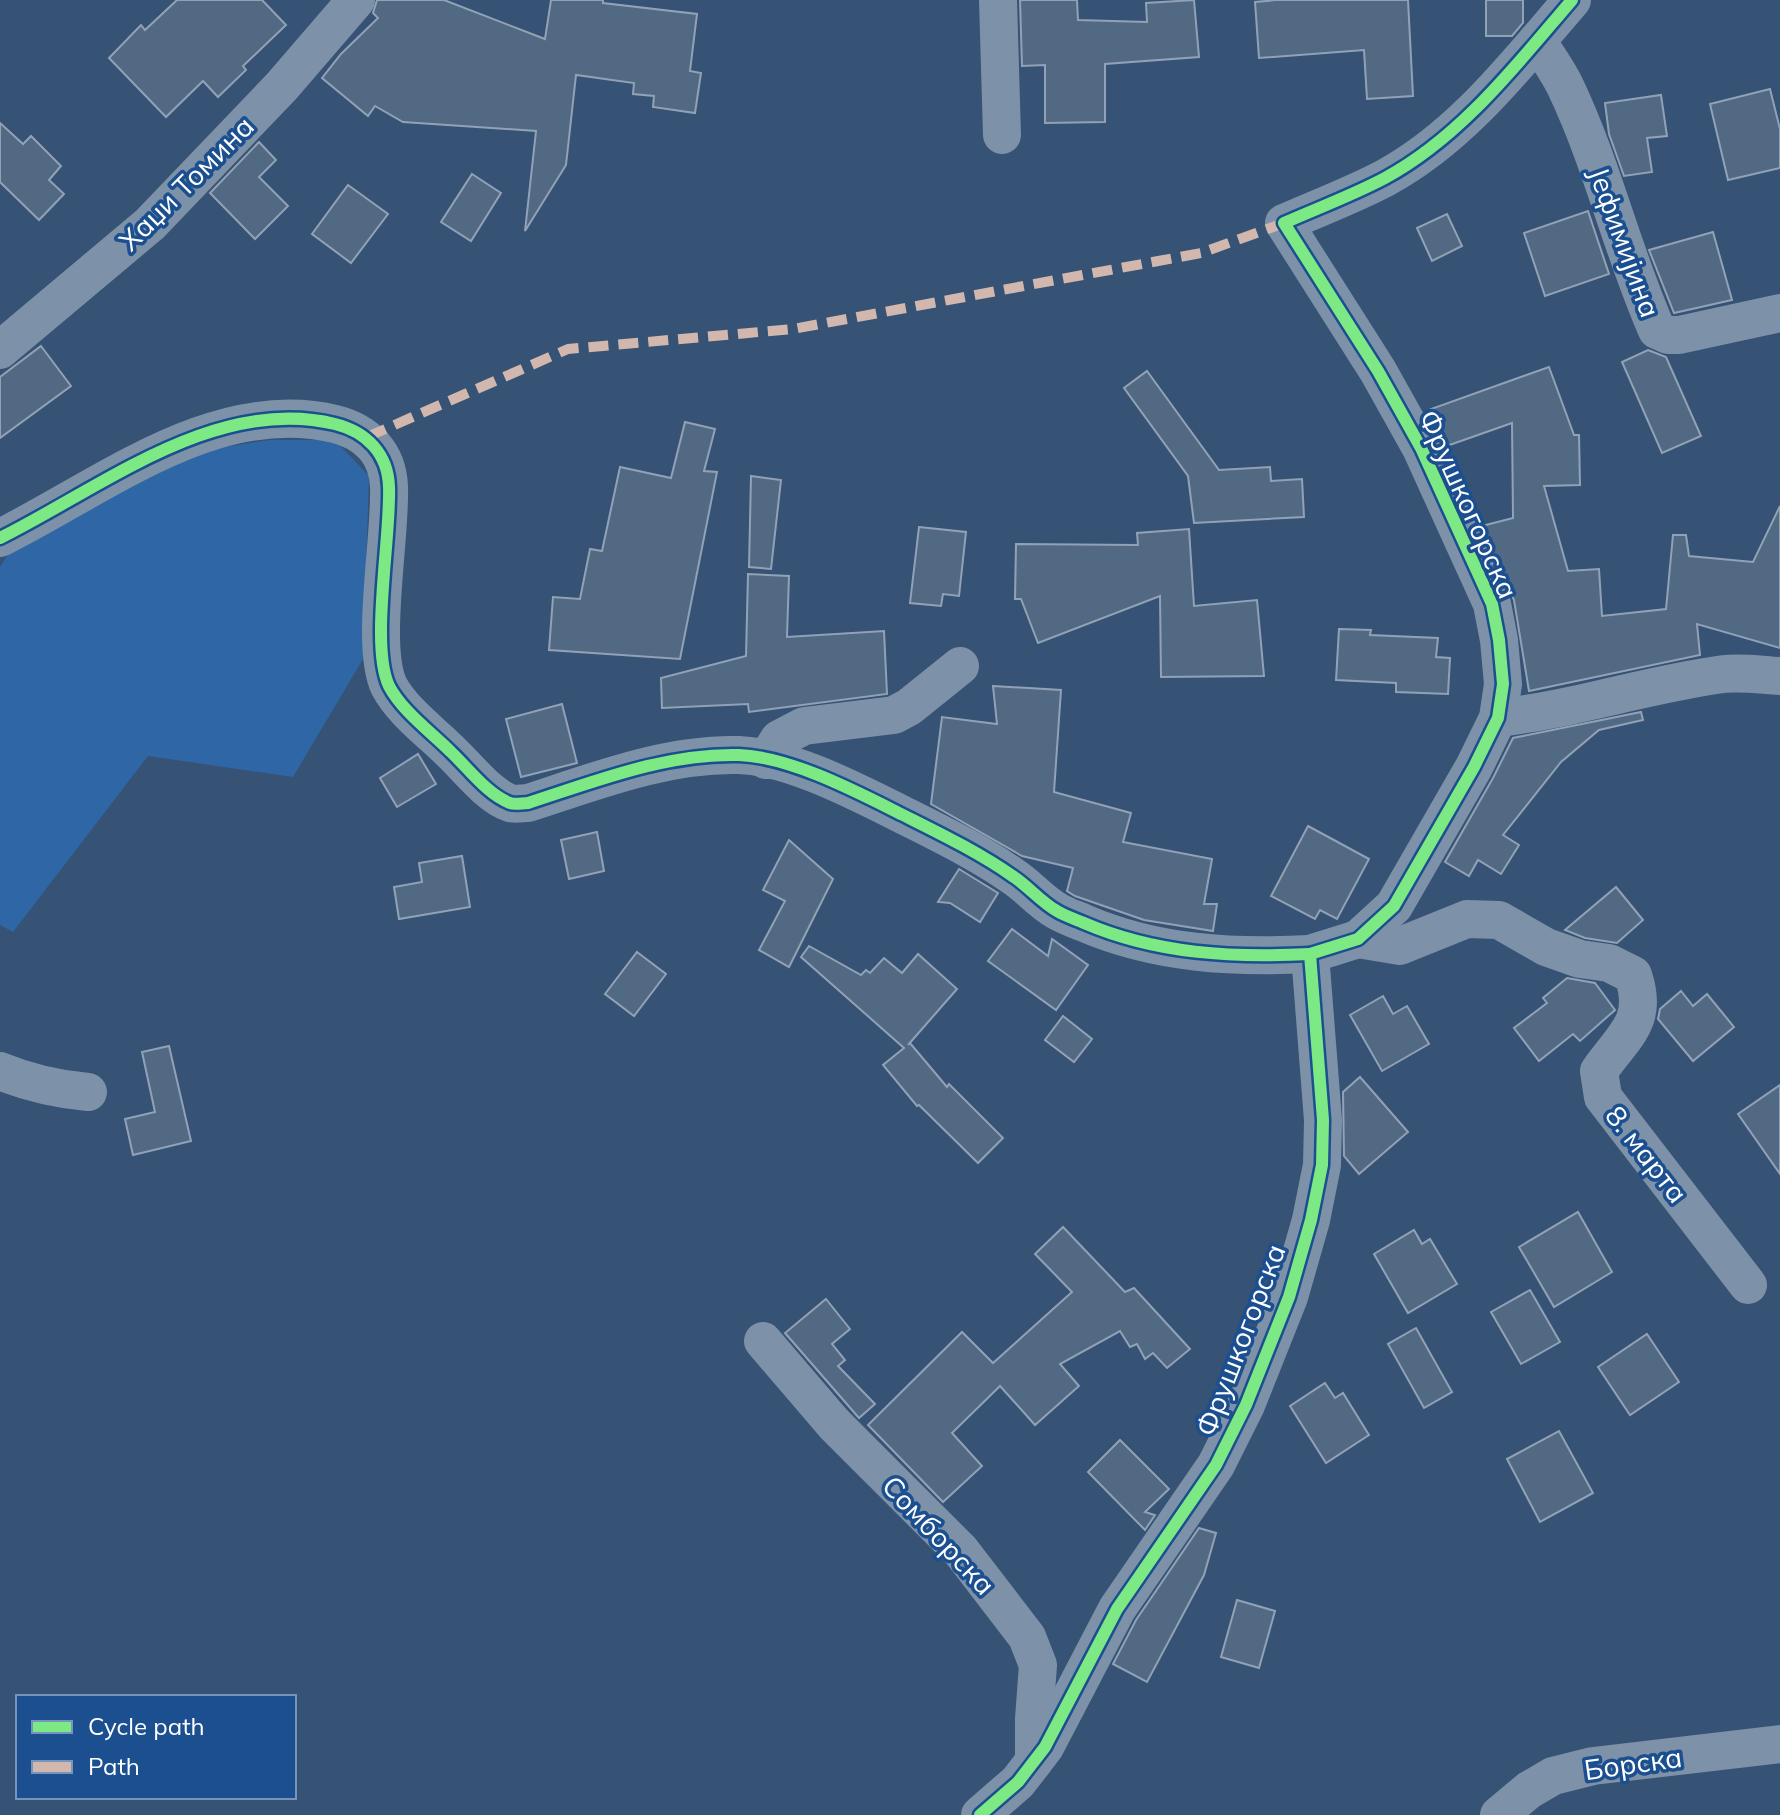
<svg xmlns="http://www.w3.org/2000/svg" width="1780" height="1815" viewBox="0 0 1780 1815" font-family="Mulish,sans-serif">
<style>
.green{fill:#2f66a5}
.building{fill:#526984;stroke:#92a2b6;stroke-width:2}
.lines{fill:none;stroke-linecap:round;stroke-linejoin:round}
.minor{stroke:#7d92a8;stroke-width:38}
.quiet{stroke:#d1b7ad;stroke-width:10;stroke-dasharray:20 10;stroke-linecap:butt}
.cycleway-casing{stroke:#1b4f8f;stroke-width:17}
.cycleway{stroke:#7ce984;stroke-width:12}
.labels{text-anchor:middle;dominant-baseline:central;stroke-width:7;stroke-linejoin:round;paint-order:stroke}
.street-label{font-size:28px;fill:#fff;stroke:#1b4f8f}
</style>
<rect width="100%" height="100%" fill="#365274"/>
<!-- green -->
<path class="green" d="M 269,440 L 335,440 L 369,476 L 363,659 L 293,777 L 148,756 L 13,932 L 0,925 L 0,567 L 9,553 L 189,453 Z"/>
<!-- building -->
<g class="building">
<path d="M 177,0 L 262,0 L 286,25 L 243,66 L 246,70 L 218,97 L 203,81 L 166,117 L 109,58 L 141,25 L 145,30 Z"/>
<path d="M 377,0 L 444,0 L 545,39 L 551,0 L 603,0 L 603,3 L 697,14 L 690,71 L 701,73 L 695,113 L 653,107 L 654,96 L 633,94 L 634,83 L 576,75 L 566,165 L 525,231 L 536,131 L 403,122 L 375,106 L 368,116 L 322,78 L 341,54 L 378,18 L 373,13 Z"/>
<path d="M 1020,0 L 1077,0 L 1078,20 L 1147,22 L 1146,3 L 1194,0 L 1199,57 L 1105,64 L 1105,122 L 1045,123 L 1045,65 L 1022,66 Z"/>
<path d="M 1276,0 L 1408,0 L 1413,96 L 1367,99 L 1364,50 L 1259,58 L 1255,2 Z"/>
<path d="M 1486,0 L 1523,0 L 1523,23 L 1512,36 L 1486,36 Z"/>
<path d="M 1770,89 L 1780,129 L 1780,168 L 1728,180 L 1710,104 Z"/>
<path d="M 1661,95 L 1667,136 L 1647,138 L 1652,172 L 1624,176 L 1609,134 L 1605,103 Z"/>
<path d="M 0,123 L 23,144 L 31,136 L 61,166 L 49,180 L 64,194 L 39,220 L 0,182 Z"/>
<path d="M 259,142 L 276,160 L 259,177 L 288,206 L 255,239 L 210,193 Z"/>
<path d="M 472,174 L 501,193 L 471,241 L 441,222 Z"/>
<path d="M 348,185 L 388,214 L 351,263 L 312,234 Z"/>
<path d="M 1588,211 L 1609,274 L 1545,296 L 1524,233 Z"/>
<path d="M 1447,214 L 1462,246 L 1432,261 L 1417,228 Z"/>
<path d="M 1713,232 L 1732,300 L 1674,313 L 1649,250 Z"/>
<path d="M 41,346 L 71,386 L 0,438 L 0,377 Z"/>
<path d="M 1648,350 L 1666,357 L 1701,436 L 1662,453 L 1622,362 Z"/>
<path d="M 1549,367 L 1574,435 L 1579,435 L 1580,485 L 1544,486 L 1568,571 L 1599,569 L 1602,616 L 1666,609 L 1673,535 L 1686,535 L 1689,556 L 1753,562 L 1780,506 L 1780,648 L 1697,624 L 1700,655 L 1529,691 L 1514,600 L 1482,526 L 1513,518 L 1512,423 L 1444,447 L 1431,409 Z"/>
<path d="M 1147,371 L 1219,470 L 1270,467 L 1271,481 L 1302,479 L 1304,517 L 1194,523 L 1188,476 L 1124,388 Z"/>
<path d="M 685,422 L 715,429 L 704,471 L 717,472 L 680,659 L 549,650 L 553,597 L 580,599 L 590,549 L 602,551 L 620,467 L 671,478 Z"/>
<path d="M 751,476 L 781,480 L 771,569 L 749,567 Z"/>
<path d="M 919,527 L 966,532 L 959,596 L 943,594 L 941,606 L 910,603 Z"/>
<path d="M 1189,529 L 1194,606 L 1257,600 L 1264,676 L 1161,677 L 1160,596 L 1038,643 L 1021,599 L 1015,599 L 1016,544 L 1138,545 L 1137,533 Z"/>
<path d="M 748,574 L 789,576 L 787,637 L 884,631 L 887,694 L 749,712 L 748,704 L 662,708 L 661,678 L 746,656 Z"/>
<path d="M 1339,629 L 1371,630 L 1370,635 L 1438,638 L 1436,657 L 1450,658 L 1448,694 L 1396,692 L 1396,683 L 1336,680 Z"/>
<path d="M 993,686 L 1061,690 L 1054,792 L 1131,813 L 1123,842 L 1212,859 L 1204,904 L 1217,904 L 1213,931 L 1144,920 L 1075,896 L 1067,891 L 1073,868 L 1022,856 L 931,804 L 942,717 L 997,724 Z"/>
<path d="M 562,704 L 577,763 L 521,777 L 506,719 Z"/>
<path d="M 1641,712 L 1643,720 L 1599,730 L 1561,762 L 1503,835 L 1519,845 L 1501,874 L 1478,860 L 1469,876 L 1445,862 L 1493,778 L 1513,738 Z"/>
<path d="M 418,754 L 436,784 L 397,807 L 380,778 Z"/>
<path d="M 1308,826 L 1369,859 L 1337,919 L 1320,910 L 1315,919 L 1271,896 Z"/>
<path d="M 597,832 L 604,871 L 569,879 L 561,840 Z"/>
<path d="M 789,840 L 833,879 L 789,967 L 759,950 L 785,901 L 763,890 Z"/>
<path d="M 462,856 L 470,907 L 399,919 L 394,887 L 422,882 L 419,863 Z"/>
<path d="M 959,869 L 998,893 L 980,922 L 950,903 L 938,902 Z"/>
<path d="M 1616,887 L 1643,920 L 1617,943 L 1585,938 L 1565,930 Z"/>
<path d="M 1012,929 L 1048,956 L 1052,939 L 1088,965 L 1056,1010 L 988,961 Z"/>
<path d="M 809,946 L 861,975 L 866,970 L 870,973 L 884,958 L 902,973 L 918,954 L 957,989 L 908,1045 L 910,1043 L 947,1087 L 949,1084 L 1003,1138 L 978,1163 L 919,1105 L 917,1106 L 883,1065 L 904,1048 L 801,957 Z"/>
<path d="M 637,952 L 666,974 L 634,1016 L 605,994 Z"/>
<path d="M 1567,978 L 1595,983 L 1615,1010 L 1580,1041 L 1573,1034 L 1539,1061 L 1514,1028 L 1547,1003 L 1543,998 Z"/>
<path d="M 1681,991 L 1693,1006 L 1707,994 L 1734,1027 L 1693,1061 L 1658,1019 L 1660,1009 Z"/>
<path d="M 1383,996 L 1393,1014 L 1407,1006 L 1429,1044 L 1382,1071 L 1350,1015 Z"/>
<path d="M 1063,1016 L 1092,1039 L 1074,1062 L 1045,1040 Z"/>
<path d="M 169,1046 L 191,1141 L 133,1155 L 125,1119 L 155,1112 L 142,1052 Z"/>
<path d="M 1360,1077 L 1408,1132 L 1359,1174 L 1344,1156 L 1343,1092 Z"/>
<path d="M 1780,1085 L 1780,1174 L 1738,1114 Z"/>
<path d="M 1578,1212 L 1612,1272 L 1554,1307 L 1519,1247 Z"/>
<path d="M 1063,1227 L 1125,1292 L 1134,1288 L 1190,1349 L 1167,1368 L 1153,1353 L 1145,1359 L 1137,1344 L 1130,1347 L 1120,1331 L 1060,1364 L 1079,1386 L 1035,1425 L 1000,1386 L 952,1433 L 982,1466 L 943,1502 L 868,1425 L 962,1332 L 993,1363 L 1072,1292 L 1035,1254 Z"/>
<path d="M 1414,1230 L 1422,1244 L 1430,1239 L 1457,1284 L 1408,1313 L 1374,1254 Z"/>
<path d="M 1530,1290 L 1560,1342 L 1521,1364 L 1491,1312 Z"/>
<path d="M 826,1299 L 850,1329 L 832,1344 L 845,1360 L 838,1366 L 875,1404 L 859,1418 L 785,1333 Z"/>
<path d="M 1416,1328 L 1452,1392 L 1424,1408 L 1388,1344 Z"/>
<path d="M 1647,1334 L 1679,1382 L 1630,1415 L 1598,1367 Z"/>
<path d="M 1325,1383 L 1335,1398 L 1343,1393 L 1369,1435 L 1326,1463 L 1290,1406 Z"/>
<path d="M 1559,1431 L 1593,1493 L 1540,1522 L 1507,1459 Z"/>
<path d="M 1120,1440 L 1169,1489 L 1145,1512 L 1155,1515 L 1145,1530 L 1088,1472 Z"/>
<path d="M 1199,1528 L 1216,1533 L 1204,1575 L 1147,1682 L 1113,1664 L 1136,1620 Z"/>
<path d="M 1237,1600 L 1275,1611 L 1259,1668 L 1221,1657 Z"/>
</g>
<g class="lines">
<!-- minor -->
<g class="minor">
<path d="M 998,0 L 1002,135"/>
<path d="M 1537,41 C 1547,56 1558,71 1566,88 C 1603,166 1622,251 1657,330 L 1668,335 L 1679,335 L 1780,313"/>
<path d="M 0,350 L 150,224 L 282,86 L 356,0"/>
<path d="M 0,538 C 101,488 216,395 335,424 C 367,432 388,454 389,487 C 391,537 370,646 389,686 C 402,711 431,732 451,752 C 468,768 488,795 510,803 C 515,805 522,803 528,803 C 596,781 667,753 739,755 C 791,757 857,792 903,815 C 941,834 980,853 1014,877 C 1029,887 1041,902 1057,911 C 1065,916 1075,919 1084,923 C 1156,954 1233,958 1310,954"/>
<path d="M 1498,718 C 1575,709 1648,684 1724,674 C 1742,672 1762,675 1780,676"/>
<path d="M 766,760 L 779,739 L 804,726 L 894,715 L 909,707 L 960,666"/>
<path d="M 1358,939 L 1400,946 L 1467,919 L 1499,920 L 1546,947 L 1580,959 L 1609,963 L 1633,975 C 1649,1022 1624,1035 1599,1071 L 1603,1097 L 1748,1285"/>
<path d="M 0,1071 C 29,1083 56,1089 88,1092"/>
<path d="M 763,1341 L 834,1424 L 961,1551 L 1027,1637 L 1038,1665 L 1034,1719 L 1034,1761"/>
<path d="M 980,1815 L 1018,1782 L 1045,1747 L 1117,1609 L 1216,1465 L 1246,1405 L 1289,1297 L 1311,1220 L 1322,1165 L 1323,1120 L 1310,954 L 1358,939 L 1394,906 L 1474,767 L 1498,718 L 1503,684 L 1499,640 L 1492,604 L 1421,448 L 1378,371 L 1284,223 C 1318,208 1353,195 1385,178 C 1461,137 1517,64 1572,0"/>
<path d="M 1499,1815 L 1529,1790 L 1553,1776 L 1593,1766 L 1780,1744"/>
</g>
<!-- quiet -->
<path class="quiet" d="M 367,437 L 568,349 L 793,329 L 1201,253 L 1284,223"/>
<!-- cycleway casing -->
<g class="cycleway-casing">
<g id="cycleway">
<path d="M 0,538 C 101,488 216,395 335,424 C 367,432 388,454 389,487 C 391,537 370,646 389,686 C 402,711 431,732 451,752 C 468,768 488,795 510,803 C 515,805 522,803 528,803 C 596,781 667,753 739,755 C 791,757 857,792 903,815 C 941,834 980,853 1014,877 C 1029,887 1041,902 1057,911 C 1065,916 1075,919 1084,923 C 1156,954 1233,958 1310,954"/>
<path d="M 980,1815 L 1018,1782 L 1045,1747 L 1117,1609 L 1216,1465 L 1246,1405 L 1289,1297 L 1311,1220 L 1322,1165 L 1323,1120 L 1310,954 L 1358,939 L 1394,906 L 1474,767 L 1498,718 L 1503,684 L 1499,640 L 1492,604 L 1421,448 L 1378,371 L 1284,223 C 1318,208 1353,195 1385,178 C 1461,137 1517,64 1572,0"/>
</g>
</g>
<!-- cycleway -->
<use href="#cycleway" class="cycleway"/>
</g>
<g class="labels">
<!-- street labels -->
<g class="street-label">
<text transform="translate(186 183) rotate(-45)">Хаџи Томина</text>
<text transform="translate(1625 242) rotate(70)">Јефимијина</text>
<text transform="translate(1469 504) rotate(66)">Фрушкогорска</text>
<text transform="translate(1647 1154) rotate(52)">8. марта</text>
<text transform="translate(1240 1340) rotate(-69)">Фрушкогорска</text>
<text transform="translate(939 1535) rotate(47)">Сомборска</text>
<text transform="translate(1633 1763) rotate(-8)">Борска</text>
</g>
</g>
<!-- legend -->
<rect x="16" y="1695" width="280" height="104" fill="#1b4f8f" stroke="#7695bc" stroke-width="2"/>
<rect x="32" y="1721" width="40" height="12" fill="#7ce984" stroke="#7695bc" stroke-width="2"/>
<text x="88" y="1735" font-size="24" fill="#ffffff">Cycle path</text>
<rect x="32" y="1761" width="40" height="12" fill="#d1b7ad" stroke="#7695bc" stroke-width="2"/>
<text x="88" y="1775" font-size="24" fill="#ffffff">Path</text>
</svg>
